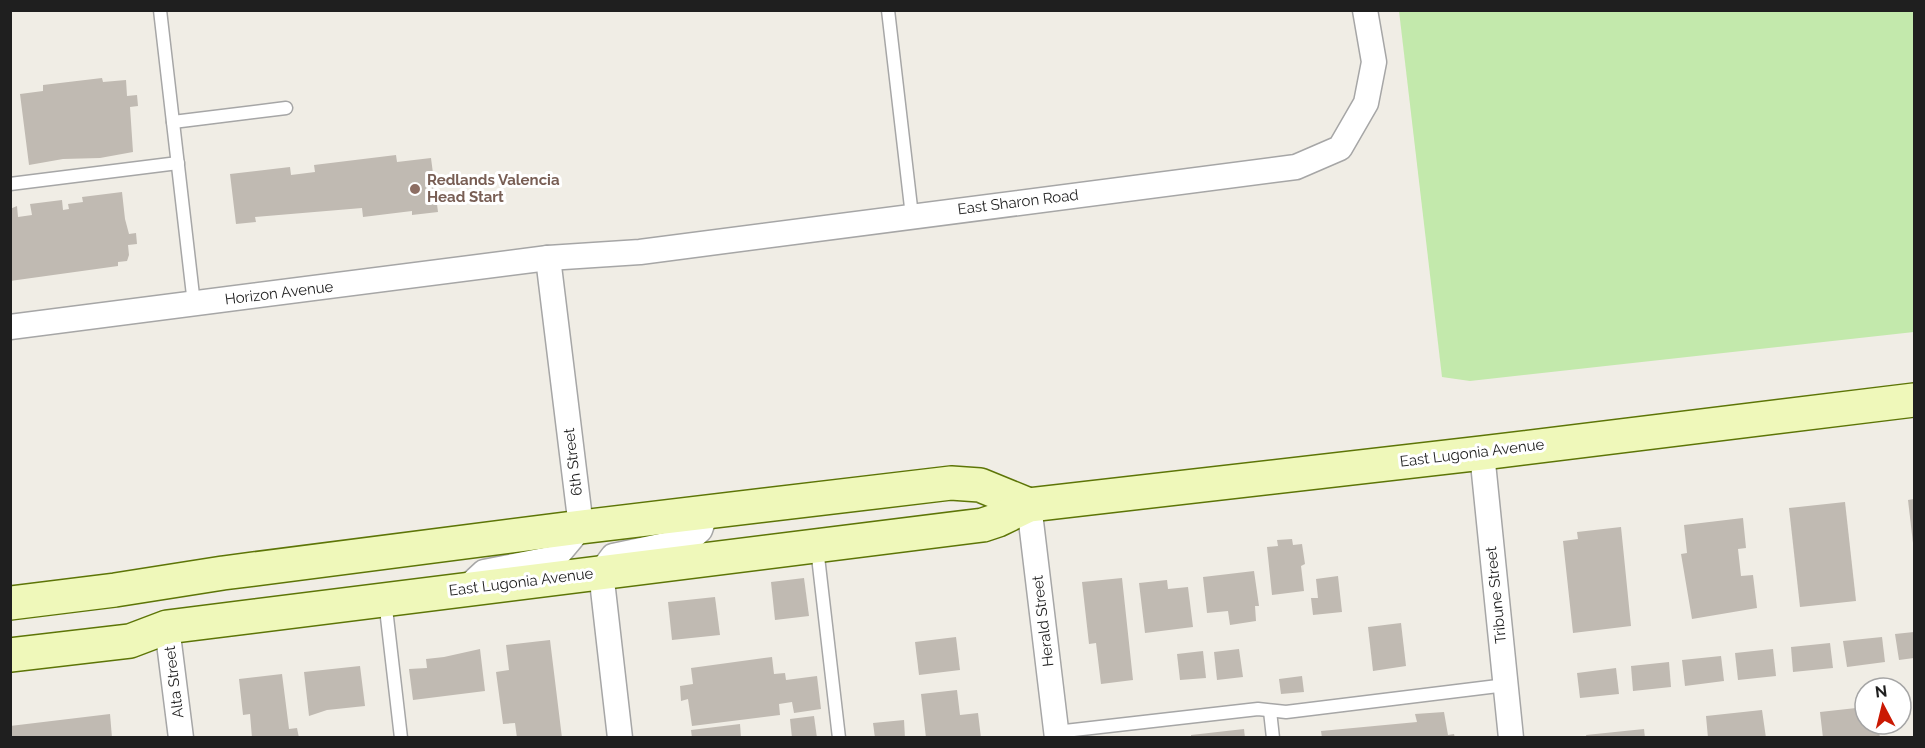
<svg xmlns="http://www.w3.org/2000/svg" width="1925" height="748" viewBox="0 0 1925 748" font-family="Raleway,sans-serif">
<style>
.grass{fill:#c3e9ac}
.building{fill:#c0bab2}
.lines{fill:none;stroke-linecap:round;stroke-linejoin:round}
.service-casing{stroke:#a6a6a6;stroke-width:15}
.minor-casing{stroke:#a6a6a6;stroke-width:27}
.secondary-casing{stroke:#5d7507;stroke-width:36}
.service{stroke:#fff;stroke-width:12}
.minor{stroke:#fff;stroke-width:24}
.secondary{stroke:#eff8ba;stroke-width:33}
.education-dot{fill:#8d6e63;stroke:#fff;stroke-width:2}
.labels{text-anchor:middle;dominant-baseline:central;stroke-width:6;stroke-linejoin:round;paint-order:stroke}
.education-label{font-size:15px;font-weight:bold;fill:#785e54;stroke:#fff;text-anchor:start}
.street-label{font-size:15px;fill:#1f1f1f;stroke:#fff}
</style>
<rect width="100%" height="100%" fill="#f0ede5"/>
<!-- grass -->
<path class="grass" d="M 1399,11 L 1914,11 L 1914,332 L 1470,381 L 1442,377 Z"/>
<!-- building -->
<g class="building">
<path d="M 102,78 L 103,82 L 126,80 L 127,96 L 137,95 L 138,106 L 130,107 L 133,152 L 100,158 L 63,159 L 29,165 L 20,94 L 43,91 L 43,85 Z"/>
<path d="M 396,155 L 397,162 L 431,158 L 438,212 L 412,215 L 412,211 L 363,217 L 362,208 L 255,217 L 256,222 L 236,224 L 230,174 L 290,167 L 291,175 L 315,172 L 314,165 Z"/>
<path d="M 122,192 L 125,219 L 129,234 L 136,233 L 137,244 L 128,245 L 129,255 L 127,261 L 118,262 L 118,266 L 10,281 L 10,209 L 17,206 L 18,217 L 32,215 L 30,204 L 62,200 L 63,210 L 69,209 L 68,204 L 83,202 L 82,197 Z"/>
<path d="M 1914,499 L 1914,543 L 1913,543 L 1908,500 Z"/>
<path d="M 1845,502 L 1856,601 L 1800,607 L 1789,508 Z"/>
<path d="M 1743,518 L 1746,548 L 1738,549 L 1741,576 L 1753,575 L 1757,608 L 1692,619 L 1681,554 L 1687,553 L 1684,525 Z"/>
<path d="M 1621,527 L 1631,626 L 1573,633 L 1563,541 L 1578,539 L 1577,532 Z"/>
<path d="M 1292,539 L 1293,545 L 1302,544 L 1305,564 L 1301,566 L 1304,591 L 1272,595 L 1267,547 L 1278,546 L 1277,540 Z"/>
<path d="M 1254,571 L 1259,606 L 1255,606 L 1256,621 L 1230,625 L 1228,611 L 1207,613 L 1203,577 Z"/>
<path d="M 1338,576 L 1342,612 L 1313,615 L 1311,598 L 1318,598 L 1316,579 Z"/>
<path d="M 804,578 L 809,616 L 775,620 L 771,582 Z"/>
<path d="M 1122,578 L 1133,680 L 1101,684 L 1096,643 L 1089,644 L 1082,582 Z"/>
<path d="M 1167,580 L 1168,589 L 1188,587 L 1193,627 L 1145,633 L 1139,583 Z"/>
<path d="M 715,597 L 720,635 L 672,640 L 668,602 Z"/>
<path d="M 1401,623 L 1406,666 L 1373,671 L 1368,627 Z"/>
<path d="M 1914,632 L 1914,658 L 1899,660 L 1895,634 Z"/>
<path d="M 956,637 L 960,670 L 919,675 L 915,642 Z"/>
<path d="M 1882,637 L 1885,662 L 1847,667 L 1843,641 Z"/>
<path d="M 550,640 L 562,738 L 517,738 L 515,723 L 503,724 L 496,672 L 509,670 L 506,645 Z"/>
<path d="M 1830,643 L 1833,668 L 1793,672 L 1791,647 Z"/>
<path d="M 480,649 L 485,691 L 413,700 L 409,669 L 427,668 L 426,659 L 444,657 Z"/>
<path d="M 1239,649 L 1243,677 L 1217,680 L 1214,652 Z"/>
<path d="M 1773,649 L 1776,676 L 1738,680 L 1735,653 Z"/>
<path d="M 1203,651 L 1206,678 L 1180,680 L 1177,654 Z"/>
<path d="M 1721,656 L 1724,681 L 1685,686 L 1682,660 Z"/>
<path d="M 772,657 L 774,674 L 785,673 L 786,680 L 817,676 L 821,709 L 794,713 L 792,702 L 779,704 L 780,715 L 692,726 L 688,699 L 681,701 L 680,686 L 693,684 L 691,668 Z"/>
<path d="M 1669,662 L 1671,687 L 1633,691 L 1631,666 Z"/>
<path d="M 360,666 L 365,706 L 327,710 L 309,716 L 304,672 Z"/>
<path d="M 1616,668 L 1619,694 L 1580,698 L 1577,673 Z"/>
<path d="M 282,674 L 289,729 L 297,728 L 299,738 L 252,738 L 250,714 L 243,715 L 239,679 Z"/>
<path d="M 1302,676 L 1304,692 L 1281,694 L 1279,679 Z"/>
<path d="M 957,690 L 960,715 L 978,713 L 981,738 L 926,738 L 921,694 Z"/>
<path d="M 1865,707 L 1865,724 L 1878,724 L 1880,738 L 1823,738 L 1820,712 Z"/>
<path d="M 1762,710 L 1766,738 L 1708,738 L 1706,716 Z"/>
<path d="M 1444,712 L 1448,735 L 1454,734 L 1455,738 L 1322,738 L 1321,731 L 1417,722 L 1415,714 Z"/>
<path d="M 110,714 L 112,738 L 10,738 L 10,726 Z"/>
<path d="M 814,716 L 817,738 L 792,738 L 790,719 Z"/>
<path d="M 904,720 L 905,738 L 875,738 L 873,723 Z"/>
<path d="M 740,724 L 741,738 L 692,738 L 691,730 Z"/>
<path d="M 1244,729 L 1245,738 L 1191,738 L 1191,735 Z"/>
<path d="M 1644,729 L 1645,738 L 1587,738 L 1586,735 Z"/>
</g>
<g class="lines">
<!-- service casing -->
<g class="service-casing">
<g id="service">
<path d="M 160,10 L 194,304"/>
<path d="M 888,10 L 912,216"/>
<path d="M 173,122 L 286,108"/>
<path d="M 10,184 L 178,163"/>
<path d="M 817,548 L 839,738"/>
<path d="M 385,600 L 401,738"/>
<path d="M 1270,711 L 1273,738"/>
<path d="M 1056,732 L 1258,709 L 1286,712 L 1506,685"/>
</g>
</g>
<!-- minor casing -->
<g class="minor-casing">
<g id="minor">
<path d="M 10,327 L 548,258 L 640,252 L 1296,167 L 1340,148 L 1366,103 L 1374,62 L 1365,10"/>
<path d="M 1482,453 L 1511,738"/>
<path d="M 1029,505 L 1057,738"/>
<path d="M 470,585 L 484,572 L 555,558 L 581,527 L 548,258"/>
<path d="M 167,627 L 181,738"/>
<path d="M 620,738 L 601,572 L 613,556 L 689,540 L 700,530 L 706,513"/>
</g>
</g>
<!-- secondary casing -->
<g class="secondary-casing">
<g id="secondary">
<path d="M 10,603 L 115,590 L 223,573 L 581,527 L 951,483 L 980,485 L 1029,505"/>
<path d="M 10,655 L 130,641 L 167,627 L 983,525 L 998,520 L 1029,505 L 1482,453 L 1914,400"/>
</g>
</g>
<!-- service -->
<use href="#service" class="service"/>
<!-- minor -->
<use href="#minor" class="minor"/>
<!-- secondary -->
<use href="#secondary" class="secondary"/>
</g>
<!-- markers -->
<circle class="education-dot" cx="415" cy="189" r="6"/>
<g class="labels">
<!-- education labels -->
<g class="education-label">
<text x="427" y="180">Redlands Valencia<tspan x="427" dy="17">Head Start</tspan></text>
</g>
<!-- street labels -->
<g class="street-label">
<text transform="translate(1018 202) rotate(-7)">East Sharon Road</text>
<text transform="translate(279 293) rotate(-7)">Horizon Avenue</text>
<text transform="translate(1472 453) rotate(-7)">East Lugonia Avenue</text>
<text transform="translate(573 462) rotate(-97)">6th Street</text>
<text transform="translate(521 582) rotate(-7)">East Lugonia Avenue</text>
<text transform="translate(1496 595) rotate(-96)">Tribune Street</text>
<text transform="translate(1043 621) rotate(-97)">Herald Street</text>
<text transform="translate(174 682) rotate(-97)">Alta Street</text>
</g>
</g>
<!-- border -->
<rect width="1925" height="748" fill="none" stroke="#1f1f1f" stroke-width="24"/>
<!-- north arrow -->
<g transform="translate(1883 706) rotate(353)"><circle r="28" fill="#ffffff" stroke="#a5a5a5" stroke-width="1.5"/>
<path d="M0-4.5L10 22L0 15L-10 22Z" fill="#ca1903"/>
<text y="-9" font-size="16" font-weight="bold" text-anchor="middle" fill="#1f1f1f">N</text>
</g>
</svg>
